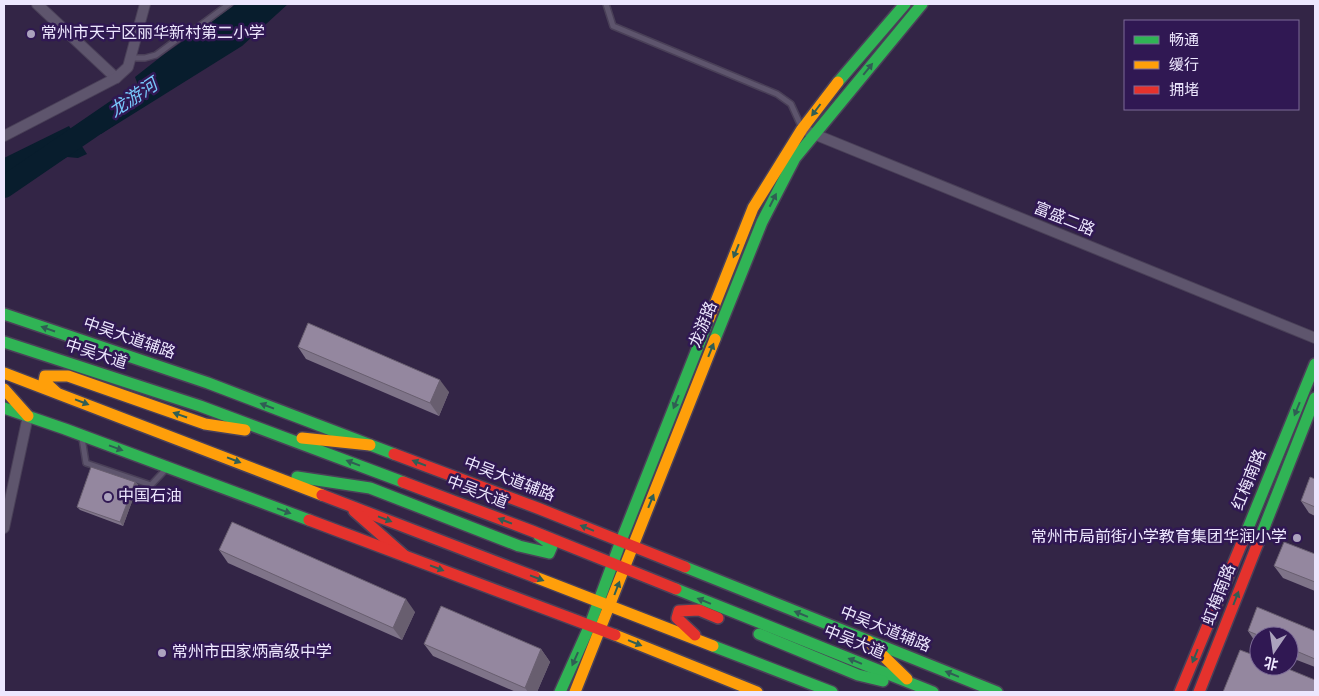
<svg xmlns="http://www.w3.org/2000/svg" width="1319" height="696" viewBox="0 0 1319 696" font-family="Overpass,'Noto Sans SC',sans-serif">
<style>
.water{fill:#081d2d}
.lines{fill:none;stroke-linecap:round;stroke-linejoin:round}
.river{stroke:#081d2d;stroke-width:22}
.lane-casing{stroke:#4a4058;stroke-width:8}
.street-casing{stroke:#4a4058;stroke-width:12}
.fast-casing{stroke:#4a4058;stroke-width:14}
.slow-casing{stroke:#4a4058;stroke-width:14}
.jam-casing{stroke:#4a4058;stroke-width:14}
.lane{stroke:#5e556d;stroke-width:5}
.street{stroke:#5e556d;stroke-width:10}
.fast{stroke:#30b455;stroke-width:11}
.slow{stroke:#ff9f0a;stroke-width:11}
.jam{stroke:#e5322d;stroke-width:11}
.wall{fill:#7f7489}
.shaded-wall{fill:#685e6f}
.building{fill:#94879f;stroke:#685e6f}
.oneway{fill:#305e54}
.poi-dot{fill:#aca3be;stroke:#301853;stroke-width:2}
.labels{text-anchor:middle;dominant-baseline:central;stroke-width:5;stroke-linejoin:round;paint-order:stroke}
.poi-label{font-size:16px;fill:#ede7fe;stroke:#301853;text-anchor:start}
.street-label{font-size:16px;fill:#ede7fe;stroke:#301853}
.water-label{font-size:18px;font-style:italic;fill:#78c8fb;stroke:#301853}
</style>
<rect width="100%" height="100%" fill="#332546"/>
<!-- water -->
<g class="water">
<path d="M 236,4 L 288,4 L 242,46 L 101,134 L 90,117 L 138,85 L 135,77 L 163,55 Z"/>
<path d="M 69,126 L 87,154 L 78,158 L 67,157 L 4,189 L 4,158 Z"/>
</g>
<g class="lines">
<!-- river -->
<path class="river" d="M 4,187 L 121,107"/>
<!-- lane casing -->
<g class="lane-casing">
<g id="lane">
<path d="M 606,4 L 613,26 L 777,94 L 791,104 L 801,126"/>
<path d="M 131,58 L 145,58 L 156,55 L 179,38 L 194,30 L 229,4"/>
<path d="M 82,438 L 86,463 L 151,485 L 167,468"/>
</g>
</g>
<!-- street casing -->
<g class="street-casing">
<g id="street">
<path d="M 37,4 L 116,78"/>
<path d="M 809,132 L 1315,338"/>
<path d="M 4,136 L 116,78 L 128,67 L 145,4"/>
<path d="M 4,528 L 28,416"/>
</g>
</g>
<!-- fast casing -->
<g class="fast-casing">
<g id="fast">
<path d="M 838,82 L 905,4"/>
<path d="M 4,314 L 208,383 L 394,454"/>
<path d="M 715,339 L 762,222 L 795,158 L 922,4"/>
<path d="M 4,342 L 200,406 L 403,482"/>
<path d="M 4,408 L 65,429 L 309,520"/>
<path d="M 297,477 L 370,488 L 519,546 L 549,553 L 552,546 L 539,536"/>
<path d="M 1246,533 L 1315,364"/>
<path d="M 1258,543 L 1315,398"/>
<path d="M 685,567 L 997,692"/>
<path d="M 676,589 L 933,692"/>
<path d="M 759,634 L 858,675 L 883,681"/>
<path d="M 713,646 L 832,692"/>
<path d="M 560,692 L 590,625 L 621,541 L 709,319"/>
</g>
</g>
<!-- slow casing -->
<g class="slow-casing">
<g id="slow">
<path d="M 709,319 L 753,208 L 802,129 L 838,82"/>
<path d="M 4,373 L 322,495"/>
<path d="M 4,389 L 28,416"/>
<path d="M 56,392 L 44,381 L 45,376 L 68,376 L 205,424 L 245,430"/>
<path d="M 302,438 L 370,445"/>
<path d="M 535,577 L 713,646"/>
<path d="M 615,635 L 757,692"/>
<path d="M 868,641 L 907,679"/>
<path d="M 575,692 L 715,339"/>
</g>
</g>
<!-- jam casing -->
<g class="jam-casing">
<g id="jam">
<path d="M 394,454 L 540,509 L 685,567"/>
<path d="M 403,482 L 532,531 L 676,589"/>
<path d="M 322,495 L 535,577"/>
<path d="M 354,511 L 405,556"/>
<path d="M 309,520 L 615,635"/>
<path d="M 695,635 L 677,618 L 679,611 L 699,610 L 718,618"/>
<path d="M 1180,692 L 1246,533"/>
<path d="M 1199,692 L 1258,543"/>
</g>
</g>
<!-- lane -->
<use href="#lane" class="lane"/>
<!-- street -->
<use href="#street" class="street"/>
<!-- fast -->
<use href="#fast" class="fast"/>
<!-- slow -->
<use href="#slow" class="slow"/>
<!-- jam -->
<use href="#jam" class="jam"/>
</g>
<!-- wall -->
<g class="wall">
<path d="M 298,347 L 449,392 L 439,416 L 306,359 Z"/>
<path d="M 1315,479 L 1315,516 L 1309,513 L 1301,501 Z"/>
<path d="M 135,482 L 138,485 L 123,526 L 80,510 L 77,507 Z"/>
<path d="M 219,550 L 415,612 L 402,640 L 228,563 Z"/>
<path d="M 1315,554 L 1315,591 L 1283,578 L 1274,566 Z"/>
<path d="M 1248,631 L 1315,631 L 1315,667 L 1289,657 L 1289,636 L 1259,636 L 1259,644 L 1256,643 Z"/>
<path d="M 424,644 L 541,649 L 550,662 L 537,692 L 516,692 L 433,656 Z"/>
</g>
<!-- shaded-wall -->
<g class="shaded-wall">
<path d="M 440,380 L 449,392 L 439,416 L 430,403 Z"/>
<path d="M 135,482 L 138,485 L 123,526 L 120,522 Z"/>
<path d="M 406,599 L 415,612 L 402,640 L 393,628 Z"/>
<path d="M 541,649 L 550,662 L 537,692 L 528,692 L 525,688 Z"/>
</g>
<!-- building -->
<g class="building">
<path d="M 308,323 L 440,380 L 430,403 L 298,347 Z"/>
<path d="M 91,467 L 135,482 L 120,522 L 77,507 Z"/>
<path d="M 1310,477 L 1315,479 L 1315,507 L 1301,501 Z"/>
<path d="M 232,522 L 406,599 L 393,628 L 219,550 Z"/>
<path d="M 1284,542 L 1315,554 L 1315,582 L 1274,566 Z"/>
<path d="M 441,606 L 541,649 L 525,688 L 424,644 Z"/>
<path d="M 1257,607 L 1315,631 L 1315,659 L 1289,648 L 1289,636 L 1260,636 L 1248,631 Z"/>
<path d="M 1240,650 L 1259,657 L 1259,666 L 1281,666 L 1315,680 L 1315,692 L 1223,692 Z"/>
</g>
<!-- one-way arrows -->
<defs><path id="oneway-solid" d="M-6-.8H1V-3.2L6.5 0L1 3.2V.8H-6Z" transform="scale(1.25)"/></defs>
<g class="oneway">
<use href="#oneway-solid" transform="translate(868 69) rotate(-51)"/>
<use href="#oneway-solid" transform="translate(816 110) rotate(127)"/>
<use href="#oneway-solid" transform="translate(773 200) rotate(-63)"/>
<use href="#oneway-solid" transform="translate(736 251) rotate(112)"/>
<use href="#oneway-solid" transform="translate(48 329) rotate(-161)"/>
<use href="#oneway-solid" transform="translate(711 350) rotate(-68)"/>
<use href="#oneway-solid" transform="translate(82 402) rotate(21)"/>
<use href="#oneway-solid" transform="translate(676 402) rotate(112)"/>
<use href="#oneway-solid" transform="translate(267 406) rotate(-159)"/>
<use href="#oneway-solid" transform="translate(1297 409) rotate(112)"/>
<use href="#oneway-solid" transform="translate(180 415) rotate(-161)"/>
<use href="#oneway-solid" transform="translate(116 448) rotate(20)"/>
<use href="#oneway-solid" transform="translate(234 460) rotate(21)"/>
<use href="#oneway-solid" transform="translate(353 463) rotate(-159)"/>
<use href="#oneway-solid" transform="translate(419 463) rotate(-159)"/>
<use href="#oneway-solid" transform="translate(651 501) rotate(-68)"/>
<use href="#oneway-solid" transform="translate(284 511) rotate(20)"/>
<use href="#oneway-solid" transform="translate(385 519) rotate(21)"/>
<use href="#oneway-solid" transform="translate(505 521) rotate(-159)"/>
<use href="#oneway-solid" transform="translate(587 528) rotate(-158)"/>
<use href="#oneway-solid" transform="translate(437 568) rotate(21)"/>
<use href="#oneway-solid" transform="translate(537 578) rotate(21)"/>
<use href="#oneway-solid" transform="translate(617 588) rotate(-69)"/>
<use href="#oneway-solid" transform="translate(1236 598) rotate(-69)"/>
<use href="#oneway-solid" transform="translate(704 601) rotate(-158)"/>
<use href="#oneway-solid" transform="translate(801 614) rotate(-158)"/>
<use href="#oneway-solid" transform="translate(635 643) rotate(22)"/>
<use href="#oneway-solid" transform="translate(1195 656) rotate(112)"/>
<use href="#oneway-solid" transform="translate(575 659) rotate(114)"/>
<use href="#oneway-solid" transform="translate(855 661) rotate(-158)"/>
<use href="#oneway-solid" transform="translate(952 674) rotate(-158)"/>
</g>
<!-- markers -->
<g class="poi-dot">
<circle cx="31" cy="34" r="5"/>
<circle cx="108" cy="497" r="5"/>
<circle cx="1297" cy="538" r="5"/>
<circle cx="162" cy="653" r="5"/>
</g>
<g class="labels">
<!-- poi labels -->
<g class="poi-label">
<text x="41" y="34">常州市天宁区丽华新村第二小学</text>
<text x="118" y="497">中国石油</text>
<text x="1287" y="538" text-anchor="end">常州市局前街小学教育集团华润小学</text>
<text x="172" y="653">常州市田家炳高级中学</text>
</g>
<!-- street labels -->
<g class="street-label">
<text transform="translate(1064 220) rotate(22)">富盛二路</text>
<text transform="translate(704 325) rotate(-68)">龙游路</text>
<text transform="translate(129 339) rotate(19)">中吴大道辅路</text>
<text transform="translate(96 355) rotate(18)">中吴大道</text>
<text transform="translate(509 480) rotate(21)">中吴大道辅路</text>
<text transform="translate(1250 480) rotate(-68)">红梅南路</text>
<text transform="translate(477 493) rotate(21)">中吴大道</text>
<text transform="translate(1220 595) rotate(-69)">虹梅南路</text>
<text transform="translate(885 630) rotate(22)">中吴大道辅路</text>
<text transform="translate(854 643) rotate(22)">中吴大道</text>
</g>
<!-- water labels -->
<g class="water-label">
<text transform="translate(134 99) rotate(-34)">龙游河</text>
</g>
</g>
<!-- border -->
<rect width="1319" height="696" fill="none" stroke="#ede7fe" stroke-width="10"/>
<!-- legend -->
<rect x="1124" y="20" width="175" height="90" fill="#301853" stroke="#7c6b97"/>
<rect x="1134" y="36" width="25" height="8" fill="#30b455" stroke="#7c6b97"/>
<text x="1169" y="45" font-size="15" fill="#ede7fe">畅通</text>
<rect x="1134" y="61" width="25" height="8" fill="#ff9f0a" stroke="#7c6b97"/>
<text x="1169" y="70" font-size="15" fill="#ede7fe">缓行</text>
<rect x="1134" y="86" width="25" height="8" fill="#e5322d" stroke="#7c6b97"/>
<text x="1169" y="95" font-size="15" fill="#ede7fe">拥堵</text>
<!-- north arrow -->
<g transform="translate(1274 651) rotate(193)"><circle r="24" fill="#301853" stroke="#7c6b97"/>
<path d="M0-4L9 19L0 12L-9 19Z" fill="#aca3be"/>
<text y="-8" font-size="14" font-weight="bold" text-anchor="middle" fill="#ede7fe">北</text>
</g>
</svg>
